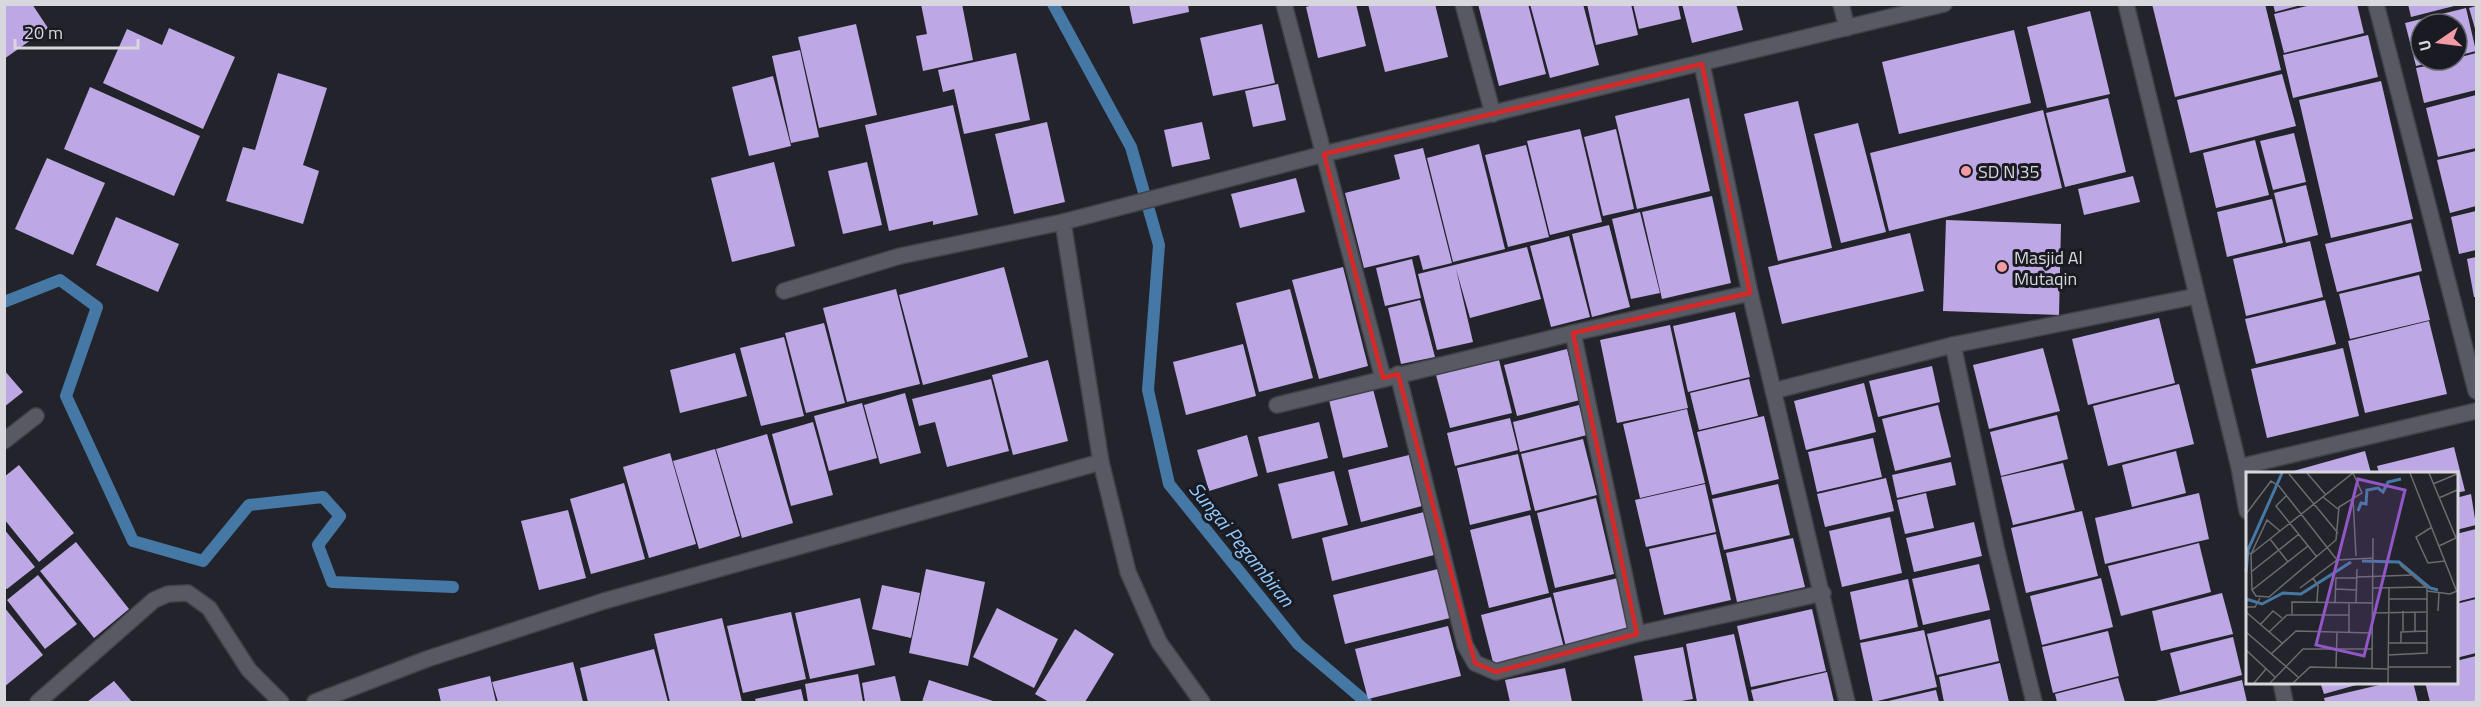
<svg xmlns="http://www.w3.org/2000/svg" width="2481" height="707" viewBox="0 0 2481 707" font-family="'Titillium Web',sans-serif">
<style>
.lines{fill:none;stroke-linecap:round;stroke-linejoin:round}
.stream{stroke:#4578a4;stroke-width:12}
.building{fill:#bda8e5}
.street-casing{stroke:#414248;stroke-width:18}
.street{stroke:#585962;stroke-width:15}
.marked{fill:none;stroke:#d62828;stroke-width:4.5;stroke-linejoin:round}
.poi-dot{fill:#f49aa5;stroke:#1a1a22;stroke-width:2}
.labels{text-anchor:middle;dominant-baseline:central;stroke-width:6;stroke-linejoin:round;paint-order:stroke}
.poi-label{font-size:18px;fill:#d7d7dd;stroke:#1a1a22;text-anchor:start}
.water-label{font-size:20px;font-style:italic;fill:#91cbfe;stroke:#1a1a22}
.inset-river{fill:none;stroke:#4578a4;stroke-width:3}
.inset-road{fill:none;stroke:#6b6c72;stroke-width:1.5}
.view{fill:#9257c6;fill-opacity:0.15;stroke:#9257c6;stroke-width:3}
.inset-edge{fill:none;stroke:#d7d7dd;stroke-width:3}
</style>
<rect width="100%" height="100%" fill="#23242b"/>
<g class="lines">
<!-- stream -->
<g class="stream">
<path d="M 1053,4 L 1131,147 L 1159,245 L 1148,390 L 1169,484 L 1298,644 L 1366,702"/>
<path d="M 4,302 L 60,280 L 97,307 L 66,396 L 133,541 L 203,561 L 249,505 L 323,497 L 340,516 L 318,545 L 332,582 L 453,587"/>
</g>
</g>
<!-- building -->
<g class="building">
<path d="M 4,4 L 32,4 L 48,28 L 4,59 Z"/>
<path d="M 921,4 L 962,4 L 973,60 L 923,71 L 916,36 L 927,34 Z"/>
<path d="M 1129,4 L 1188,4 L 1189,12 L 1133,24 Z"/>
<path d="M 1316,4 L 1356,4 L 1366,46 L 1318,58 L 1306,7 Z"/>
<path d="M 1368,4 L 1435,4 L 1448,57 L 1385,72 Z"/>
<path d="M 1478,4 L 1528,4 L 1546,74 L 1499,86 Z"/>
<path d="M 1530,4 L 1583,4 L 1599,65 L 1550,78 Z"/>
<path d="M 1587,4 L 1631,4 L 1638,35 L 1596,45 Z"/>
<path d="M 1633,4 L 1678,4 L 1681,19 L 1639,29 Z"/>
<path d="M 1682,4 L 1736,4 L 1743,30 L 1692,43 Z"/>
<path d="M 2152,4 L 2265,4 L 2281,70 L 2175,97 Z"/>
<path d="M 2273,4 L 2301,4 L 2301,5 L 2275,12 Z"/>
<path d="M 2315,4 L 2357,4 L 2364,33 L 2284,53 L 2274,14 Z"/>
<path d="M 2408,4 L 2458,4 L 2458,5 L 2411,17 Z"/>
<path d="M 2476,6 L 2476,32 L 2469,8 Z"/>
<path d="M 2466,8 L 2476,51 L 2457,56 L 2457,24 L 2421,24 L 2421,60 L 2436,61 L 2416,66 L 2405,23 Z"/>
<path d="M 2090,11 L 2110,94 L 2047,108 L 2027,27 Z"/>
<path d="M 856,24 L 877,115 L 819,128 L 798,37 Z"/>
<path d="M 1262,24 L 1275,83 L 1213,96 L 1200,38 Z"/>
<path d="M 169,28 L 235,57 L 203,129 L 103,83 L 127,29 L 162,45 Z"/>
<path d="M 2014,30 L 2031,103 L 1899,134 L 1882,62 Z"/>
<path d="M 2368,35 L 2378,77 L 2293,98 L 2283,55 Z"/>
<path d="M 800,50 L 819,137 L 791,143 L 772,56 Z"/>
<path d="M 1016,53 L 1030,120 L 964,134 L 954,89 L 943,92 L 938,70 Z"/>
<path d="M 2476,53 L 2476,90 L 2424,103 L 2416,68 L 2457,60 L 2457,58 Z"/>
<path d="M 278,73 L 327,88 L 303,165 L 319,171 L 303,224 L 226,201 L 243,147 L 255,150 Z"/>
<path d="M 2282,74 L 2296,126 L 2190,153 L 2177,100 Z"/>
<path d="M 773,76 L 791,146 L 749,156 L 732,87 Z"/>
<path d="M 2381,81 L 2413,219 L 2331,238 L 2299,100 Z"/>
<path d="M 1278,84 L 1286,120 L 1253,127 L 1245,91 Z"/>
<path d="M 90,87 L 200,136 L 174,196 L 64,149 Z"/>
<path d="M 2476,95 L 2476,148 L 2438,157 L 2426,108 Z"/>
<path d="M 1689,98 L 1710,191 L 1637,209 L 1615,116 Z"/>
<path d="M 2108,98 L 2126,172 L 2065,187 L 2046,113 Z"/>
<path d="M 1798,101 L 1832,248 L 1778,261 L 1744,114 Z"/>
<path d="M 953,105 L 978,215 L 933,225 L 933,221 L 889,231 L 865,125 Z"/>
<path d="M 2043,110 L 2062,188 L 1889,231 L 1870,153 Z"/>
<path d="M 1047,122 L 1065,202 L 1014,214 L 995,134 Z"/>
<path d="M 1202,122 L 1210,159 L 1172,167 L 1164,130 Z"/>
<path d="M 1858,123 L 1886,232 L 1841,243 L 1814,134 Z"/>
<path d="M 1580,129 L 1602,222 L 1550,235 L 1527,141 Z"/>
<path d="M 1616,129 L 1634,209 L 1603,216 L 1584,137 Z"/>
<path d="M 2294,133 L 2306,182 L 2273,190 L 2260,141 Z"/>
<path d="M 2255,140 L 2269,195 L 2216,208 L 2203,153 Z"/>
<path d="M 1479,144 L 1505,249 L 1453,262 L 1427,158 Z"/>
<path d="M 1526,145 L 1549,237 L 1508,247 L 1485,155 Z"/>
<path d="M 1423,148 L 1452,263 L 1423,270 L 1419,255 L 1364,268 L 1345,193 L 1400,179 L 1394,155 Z"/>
<path d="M 2476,151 L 2476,206 L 2450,213 L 2437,160 Z"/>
<path d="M 47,158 L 105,183 L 73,255 L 15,229 Z"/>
<path d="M 774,162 L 795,246 L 732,262 L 711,178 Z"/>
<path d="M 867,162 L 882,225 L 843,234 L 828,171 Z"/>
<path d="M 2133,176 L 2140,202 L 2084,215 L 2078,189 Z"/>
<path d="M 1296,178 L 1305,212 L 1240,228 L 1231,194 Z"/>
<path d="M 2306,185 L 2318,235 L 2286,243 L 2274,193 Z"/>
<path d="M 1712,196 L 1731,283 L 1662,299 L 1642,212 Z"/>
<path d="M 2272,199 L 2283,243 L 2227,257 L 2217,212 Z"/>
<path d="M 2476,211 L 2476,250 L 2459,254 L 2451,217 Z"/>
<path d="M 1640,212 L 1660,293 L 1631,299 L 1612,219 Z"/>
<path d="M 116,217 L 179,244 L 158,292 L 96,265 Z"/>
<path d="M 1946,220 L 2061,224 L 2059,315 L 1943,311 Z"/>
<path d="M 2411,223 L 2422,271 L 2337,292 L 2325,244 Z"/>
<path d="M 1609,225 L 1630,307 L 1592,317 L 1572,234 Z"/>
<path d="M 1910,233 L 1924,291 L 1782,324 L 1768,267 Z"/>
<path d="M 1569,236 L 1590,317 L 1551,327 L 1530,246 Z"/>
<path d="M 2310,241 L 2323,297 L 2246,316 L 2233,259 Z"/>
<path d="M 1527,247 L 1541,299 L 1470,318 L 1456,269 L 1473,342 L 1437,350 L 1418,274 Z"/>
<path d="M 2476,257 L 2476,297 L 2474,297 L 2467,259 Z"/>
<path d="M 1412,259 L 1421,298 L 1385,306 L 1376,268 Z"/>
<path d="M 1004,267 L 1028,357 L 923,385 L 899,295 Z"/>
<path d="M 1343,267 L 1368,366 L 1319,379 L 1292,280 Z"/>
<path d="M 2419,275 L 2430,320 L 2350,339 L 2339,294 Z"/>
<path d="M 896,289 L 920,384 L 847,402 L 823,308 Z"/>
<path d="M 1290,289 L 1313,378 L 1259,392 L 1236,303 Z"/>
<path d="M 1420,300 L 1435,357 L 1401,364 L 1388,308 Z"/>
<path d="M 2325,300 L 2336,344 L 2256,364 L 2245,319 Z"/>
<path d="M 1735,312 L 1750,377 L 1688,392 L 1673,326 Z"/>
<path d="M 2159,318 L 2175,383 L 2088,405 L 2072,339 Z"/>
<path d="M 2429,321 L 2447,394 L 2365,413 L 2348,341 Z"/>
<path d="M 824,323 L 845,403 L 806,413 L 785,333 Z"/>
<path d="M 1670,325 L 1688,408 L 1617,423 L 1600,340 Z"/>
<path d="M 784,337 L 804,416 L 761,426 L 740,348 Z"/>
<path d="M 1243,344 L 1256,396 L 1186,415 L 1173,362 Z"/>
<path d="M 2043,348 L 2060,411 L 1989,429 L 1973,365 Z"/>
<path d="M 2343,348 L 2359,416 L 2267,438 L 2251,369 Z"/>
<path d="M 1567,349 L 1580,400 L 1517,416 L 1504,365 Z"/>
<path d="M 735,353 L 747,396 L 680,413 L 670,370 Z"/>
<path d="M 1048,360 L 1068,441 L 1013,455 L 992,375 Z"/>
<path d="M 1499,360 L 1512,413 L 1450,428 L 1436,375 Z"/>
<path d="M 1932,366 L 1940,402 L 1878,417 L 1869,381 Z"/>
<path d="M 4,370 L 23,392 L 4,407 Z"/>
<path d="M 991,379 L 1009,451 L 947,467 L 935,422 L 919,426 L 912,399 Z"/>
<path d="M 1749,379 L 1758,416 L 1699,430 L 1690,393 Z"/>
<path d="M 1864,383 L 1876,432 L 1806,450 L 1794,401 Z"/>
<path d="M 2179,384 L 2194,444 L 2108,466 L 2093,406 Z"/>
<path d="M 1373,389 L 1388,447 L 1343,458 L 1329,400 Z"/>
<path d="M 905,393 L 921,453 L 880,464 L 864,405 Z"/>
<path d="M 862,403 L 877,458 L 829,471 L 814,416 Z"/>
<path d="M 1579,405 L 1587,435 L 1520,452 L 1513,422 Z"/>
<path d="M 1938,405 L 1951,457 L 1895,471 L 1882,419 Z"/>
<path d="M 1687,409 L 1705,483 L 1640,498 L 1623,424 Z"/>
<path d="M 2057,415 L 2068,459 L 2001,476 L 1990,432 Z"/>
<path d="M 1764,416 L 1779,479 L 1712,495 L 1697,432 Z"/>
<path d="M 1510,418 L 1518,450 L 1455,466 L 1447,433 Z"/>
<path d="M 813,422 L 833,495 L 791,506 L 772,434 Z"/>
<path d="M 1319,422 L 1328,458 L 1267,473 L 1258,437 Z"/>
<path d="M 767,434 L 793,523 L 742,538 L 716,449 Z"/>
<path d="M 1247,435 L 1258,476 L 1209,491 L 1197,450 Z"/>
<path d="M 1873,438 L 1882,477 L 1817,492 L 1808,452 Z"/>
<path d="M 1583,439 L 1597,495 L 1535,511 L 1521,454 Z"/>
<path d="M 2454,447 L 2465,491 L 2456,493 L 2456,473 L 2379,473 L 2377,466 Z"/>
<path d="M 715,449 L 740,536 L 699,549 L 673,461 Z"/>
<path d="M 2176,451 L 2186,493 L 2132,507 L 2122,465 Z"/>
<path d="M 2365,451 L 2371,473 L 2290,473 L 2290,472 Z"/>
<path d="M 670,453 L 696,544 L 649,558 L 623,467 Z"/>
<path d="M 1518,454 L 1531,510 L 1470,525 L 1457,468 Z"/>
<path d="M 1409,455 L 1422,506 L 1361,522 L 1348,470 Z"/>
<path d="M 1951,462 L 1956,485 L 1897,498 L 1892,475 Z"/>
<path d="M 2063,463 L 2075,510 L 2013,525 L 2001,477 Z"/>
<path d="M 19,465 L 74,533 L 39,562 L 4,519 L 4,477 Z"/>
<path d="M 1334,471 L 1348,525 L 1292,539 L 1278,484 Z"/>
<path d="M 1886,478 L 1894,511 L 1825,527 L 1817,494 Z"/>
<path d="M 624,483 L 645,559 L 591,574 L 570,499 Z"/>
<path d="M 1705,484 L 1716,532 L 1646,547 L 1635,500 Z"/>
<path d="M 1778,484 L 1790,535 L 1724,550 L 1712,499 Z"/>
<path d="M 1926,493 L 1934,528 L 1905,534 L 1897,500 Z"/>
<path d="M 2199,493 L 2209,539 L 2105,564 L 2095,518 Z"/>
<path d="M 2471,494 L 2476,525 L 2456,530 L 2456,498 Z"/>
<path d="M 1596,498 L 1614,574 L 1555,588 L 1537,513 Z"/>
<path d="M 568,510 L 586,578 L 539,590 L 521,521 Z"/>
<path d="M 2082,511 L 2098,576 L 2026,593 L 2011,528 Z"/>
<path d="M 1424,512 L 1434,555 L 1332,581 L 1322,538 Z"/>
<path d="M 1530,515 L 1549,593 L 1489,608 L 1470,530 Z"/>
<path d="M 1890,517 L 1902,573 L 1842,587 L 1829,531 Z"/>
<path d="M 1974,522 L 1982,556 L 1914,572 L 1906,538 Z"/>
<path d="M 4,529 L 35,567 L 7,589 L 4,587 Z"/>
<path d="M 2476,529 L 2476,597 L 2456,602 L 2456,534 Z"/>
<path d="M 1716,534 L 1731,600 L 1664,615 L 1649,549 Z"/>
<path d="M 1793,538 L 1805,587 L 1737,602 L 1726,553 Z"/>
<path d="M 76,542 L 129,609 L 94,638 L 40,571 Z"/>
<path d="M 2199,543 L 2211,592 L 2121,616 L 2108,566 Z"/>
<path d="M 1979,564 L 1990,610 L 1923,625 L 1912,579 Z"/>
<path d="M 926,569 L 985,582 L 968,666 L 909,653 Z"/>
<path d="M 1438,569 L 1450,618 L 1345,644 L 1333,595 Z"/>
<path d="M 38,575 L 77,624 L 45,649 L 7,600 Z"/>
<path d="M 1618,578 L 1631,632 L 1566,647 L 1553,593 Z"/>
<path d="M 2101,578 L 2113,627 L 2042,645 L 2030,596 Z"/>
<path d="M 1908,579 L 1918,627 L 1860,640 L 1850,592 Z"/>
<path d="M 882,585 L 920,593 L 911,638 L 872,629 Z"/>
<path d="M 2222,593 L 2233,634 L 2161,651 L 2152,611 Z"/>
<path d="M 1551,597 L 1564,648 L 1494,666 L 1481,615 Z"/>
<path d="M 860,598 L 875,665 L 810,679 L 795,613 Z"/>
<path d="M 2476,599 L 2476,653 L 2456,658 L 2456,604 Z"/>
<path d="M 4,607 L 43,655 L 4,687 Z"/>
<path d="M 997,608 L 1058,639 L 1034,688 L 973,657 Z"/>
<path d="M 1812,609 L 1826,671 L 1751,687 L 1737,626 Z"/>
<path d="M 791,612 L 806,679 L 743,693 L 727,626 Z"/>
<path d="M 722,618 L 742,702 L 670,702 L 654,634 Z"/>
<path d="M 1990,619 L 1999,661 L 1937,675 L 1927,634 Z"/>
<path d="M 1448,626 L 1461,676 L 1368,699 L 1355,649 Z"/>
<path d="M 1075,629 L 1114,654 L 1085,702 L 1049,702 L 1035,694 Z"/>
<path d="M 1924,630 L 1937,687 L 1873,702 L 1860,643 Z"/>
<path d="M 2108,631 L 2119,676 L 2053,693 L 2042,647 Z"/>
<path d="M 1734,634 L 1749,702 L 1697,702 L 1686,644 Z"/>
<path d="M 2233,637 L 2242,675 L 2180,692 L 2170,653 Z"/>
<path d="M 1683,647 L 1693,699 L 1676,702 L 1643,702 L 1634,656 Z"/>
<path d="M 654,649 L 668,702 L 588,702 L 580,668 Z"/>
<path d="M 2476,656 L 2476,702 L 2430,702 L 2425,682 L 2456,682 L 2456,661 Z"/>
<path d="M 573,662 L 583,702 L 498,702 L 492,682 Z"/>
<path d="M 2000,663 L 2009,702 L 1944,702 L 1939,677 Z"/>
<path d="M 1565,668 L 1572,702 L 1510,702 L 1505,680 Z"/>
<path d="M 1827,672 L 1834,702 L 1754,702 L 1751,690 Z"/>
<path d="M 858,674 L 863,702 L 808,702 L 805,684 Z"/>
<path d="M 490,676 L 496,702 L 441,702 L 438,689 Z"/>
<path d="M 895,676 L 901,702 L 865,702 L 862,683 Z"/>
<path d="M 2118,678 L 2125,702 L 2057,702 L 2055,694 Z"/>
<path d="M 929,680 L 996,702 L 922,702 Z"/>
<path d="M 2242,680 L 2247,702 L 2151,702 Z"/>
<path d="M 114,681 L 132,702 L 87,702 Z"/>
<path d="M 2320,682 L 2367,682 L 2324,694 Z"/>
<path d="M 2392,682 L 2413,682 L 2418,702 L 2325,702 L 2324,698 Z"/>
<path d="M 801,689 L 804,702 L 756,702 L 755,699 Z"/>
<path d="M 1936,690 L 1939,702 L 1884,702 Z"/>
</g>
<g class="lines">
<!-- street casing -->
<g class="street-casing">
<g id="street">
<path d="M 1284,4 L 1383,378"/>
<path d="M 1463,4 L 1493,114"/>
<path d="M 1841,4 L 1847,28"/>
<path d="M 2126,4 L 2239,467 L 2247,511"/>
<path d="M 2376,4 L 2476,391"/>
<path d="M 1702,64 L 1750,293 L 1847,702"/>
<path d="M 1063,222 L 1101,462 L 1128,572 L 1159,642 L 1202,702"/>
<path d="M 784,291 L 900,256 L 1063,222 L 1324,154 L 1944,4"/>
<path d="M 1573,333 L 1637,634"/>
<path d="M 1953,345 L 1996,547 L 2034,702"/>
<path d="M 1398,374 L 1465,645 L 1475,663 L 1496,672 L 1637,634 L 1823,593"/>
<path d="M 1773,391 L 1953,345 L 2197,296"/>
<path d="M 1277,405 L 1573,333 L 1750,293"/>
<path d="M 4,441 L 36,416"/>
<path d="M 2239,467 L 2476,411"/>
<path d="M 2281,682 L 2285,702"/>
<path d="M 38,702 L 154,600 L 168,594 L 188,593 L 209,608 L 249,670 L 281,702"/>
<path d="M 315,702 L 427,659 L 604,601 L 1101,462"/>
</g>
</g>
<!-- street -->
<use href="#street" class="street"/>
</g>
<!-- marked area -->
<path class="marked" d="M 1702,64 L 1750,293 L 1573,333 L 1637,634 L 1496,672 L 1475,663 L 1398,374 L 1383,378 L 1324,154 Z"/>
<!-- markers -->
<g class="poi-dot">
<circle cx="1966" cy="171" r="6"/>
<circle cx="2002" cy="267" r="6"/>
</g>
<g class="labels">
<!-- poi labels -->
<g class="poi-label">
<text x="1978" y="171">SD N 35</text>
<text x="2014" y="257">Masjid Al<tspan x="2014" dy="21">Mutaqin</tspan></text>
</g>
<!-- water labels -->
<g class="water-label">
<text transform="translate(1242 544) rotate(51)">Sungai Pegambiran</text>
</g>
</g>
<!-- overview -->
<g transform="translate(2246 472)">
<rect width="212" height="212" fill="#23242b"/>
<path class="inset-river" d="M 112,39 L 115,31 L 120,32 L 121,18 L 132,16 L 137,20 L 142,10 L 155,7M 116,89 L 153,90 L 184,116 L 192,118M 0,100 L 2,78 L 36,1M 0,127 L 16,132 L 37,121 L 55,122 L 105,90"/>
<path class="inset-road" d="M 61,1 L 80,23M 107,1 L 116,21 L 93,35 L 90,68 L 23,125 L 10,124 L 6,118 L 5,82 ZM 164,1 L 211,120M 183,1 L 210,66 L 193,74M 43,2 L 92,61M 187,12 L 211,2M 40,24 L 30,34 L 71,85M 77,25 L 92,37M 107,26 L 110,84M 193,26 L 211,18M 0,42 L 25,9 L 33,14 L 91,88M 186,55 L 170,65 L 182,91 L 199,89M 24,67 L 42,90M 0,80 L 5,82 L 21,48 L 34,59M 5,100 L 53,62M 111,105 L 168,103M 67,106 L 72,114 L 71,130M 54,116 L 91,88 L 127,86M 127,116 L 180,115M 89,117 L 111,118M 6,118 L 62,74M 181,119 L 204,122 L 211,119M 143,127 L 181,127M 89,130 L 90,106 L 111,106M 110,131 L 111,97M 0,135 L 9,135 L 14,126M 157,139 L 157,159M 192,139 L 193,121M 0,140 L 36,171M 169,140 L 169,159M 126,141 L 180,140M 46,142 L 46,130 L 127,131M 14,153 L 27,139 L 36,146M 0,160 L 52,205M 23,160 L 41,143 L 103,143M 103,160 L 103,131M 143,171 L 181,171M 155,171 L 155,160 L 181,159M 0,178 L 29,205M 25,182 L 50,159 L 126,161M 142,183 L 181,181 L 181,116 L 154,93M 90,195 L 91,160M 142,195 L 205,195M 126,196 L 127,66M 8,211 L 20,197M 24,211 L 57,177 L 126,177M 47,211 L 64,195 L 142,197M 142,211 L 143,116"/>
<path class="view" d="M 112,7 L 159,18 L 118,184 L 70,173 Z"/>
<rect width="212" height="212" class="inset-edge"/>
</g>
<!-- border -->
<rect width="2481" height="707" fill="none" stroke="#d7d7dd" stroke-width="12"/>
<!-- north arrow -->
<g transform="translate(2439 42) rotate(256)"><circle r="28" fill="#1a1a22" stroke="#66666d" stroke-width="1.5"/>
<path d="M0-4.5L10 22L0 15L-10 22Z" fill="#f49aa5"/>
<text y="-9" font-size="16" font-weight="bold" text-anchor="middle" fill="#d7d7dd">U</text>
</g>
<!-- scale -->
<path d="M15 39v9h123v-9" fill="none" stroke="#d7d7dd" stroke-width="3"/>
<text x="24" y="39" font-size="18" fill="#d7d7dd" stroke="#1a1a22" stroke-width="4.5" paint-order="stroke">20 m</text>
</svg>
